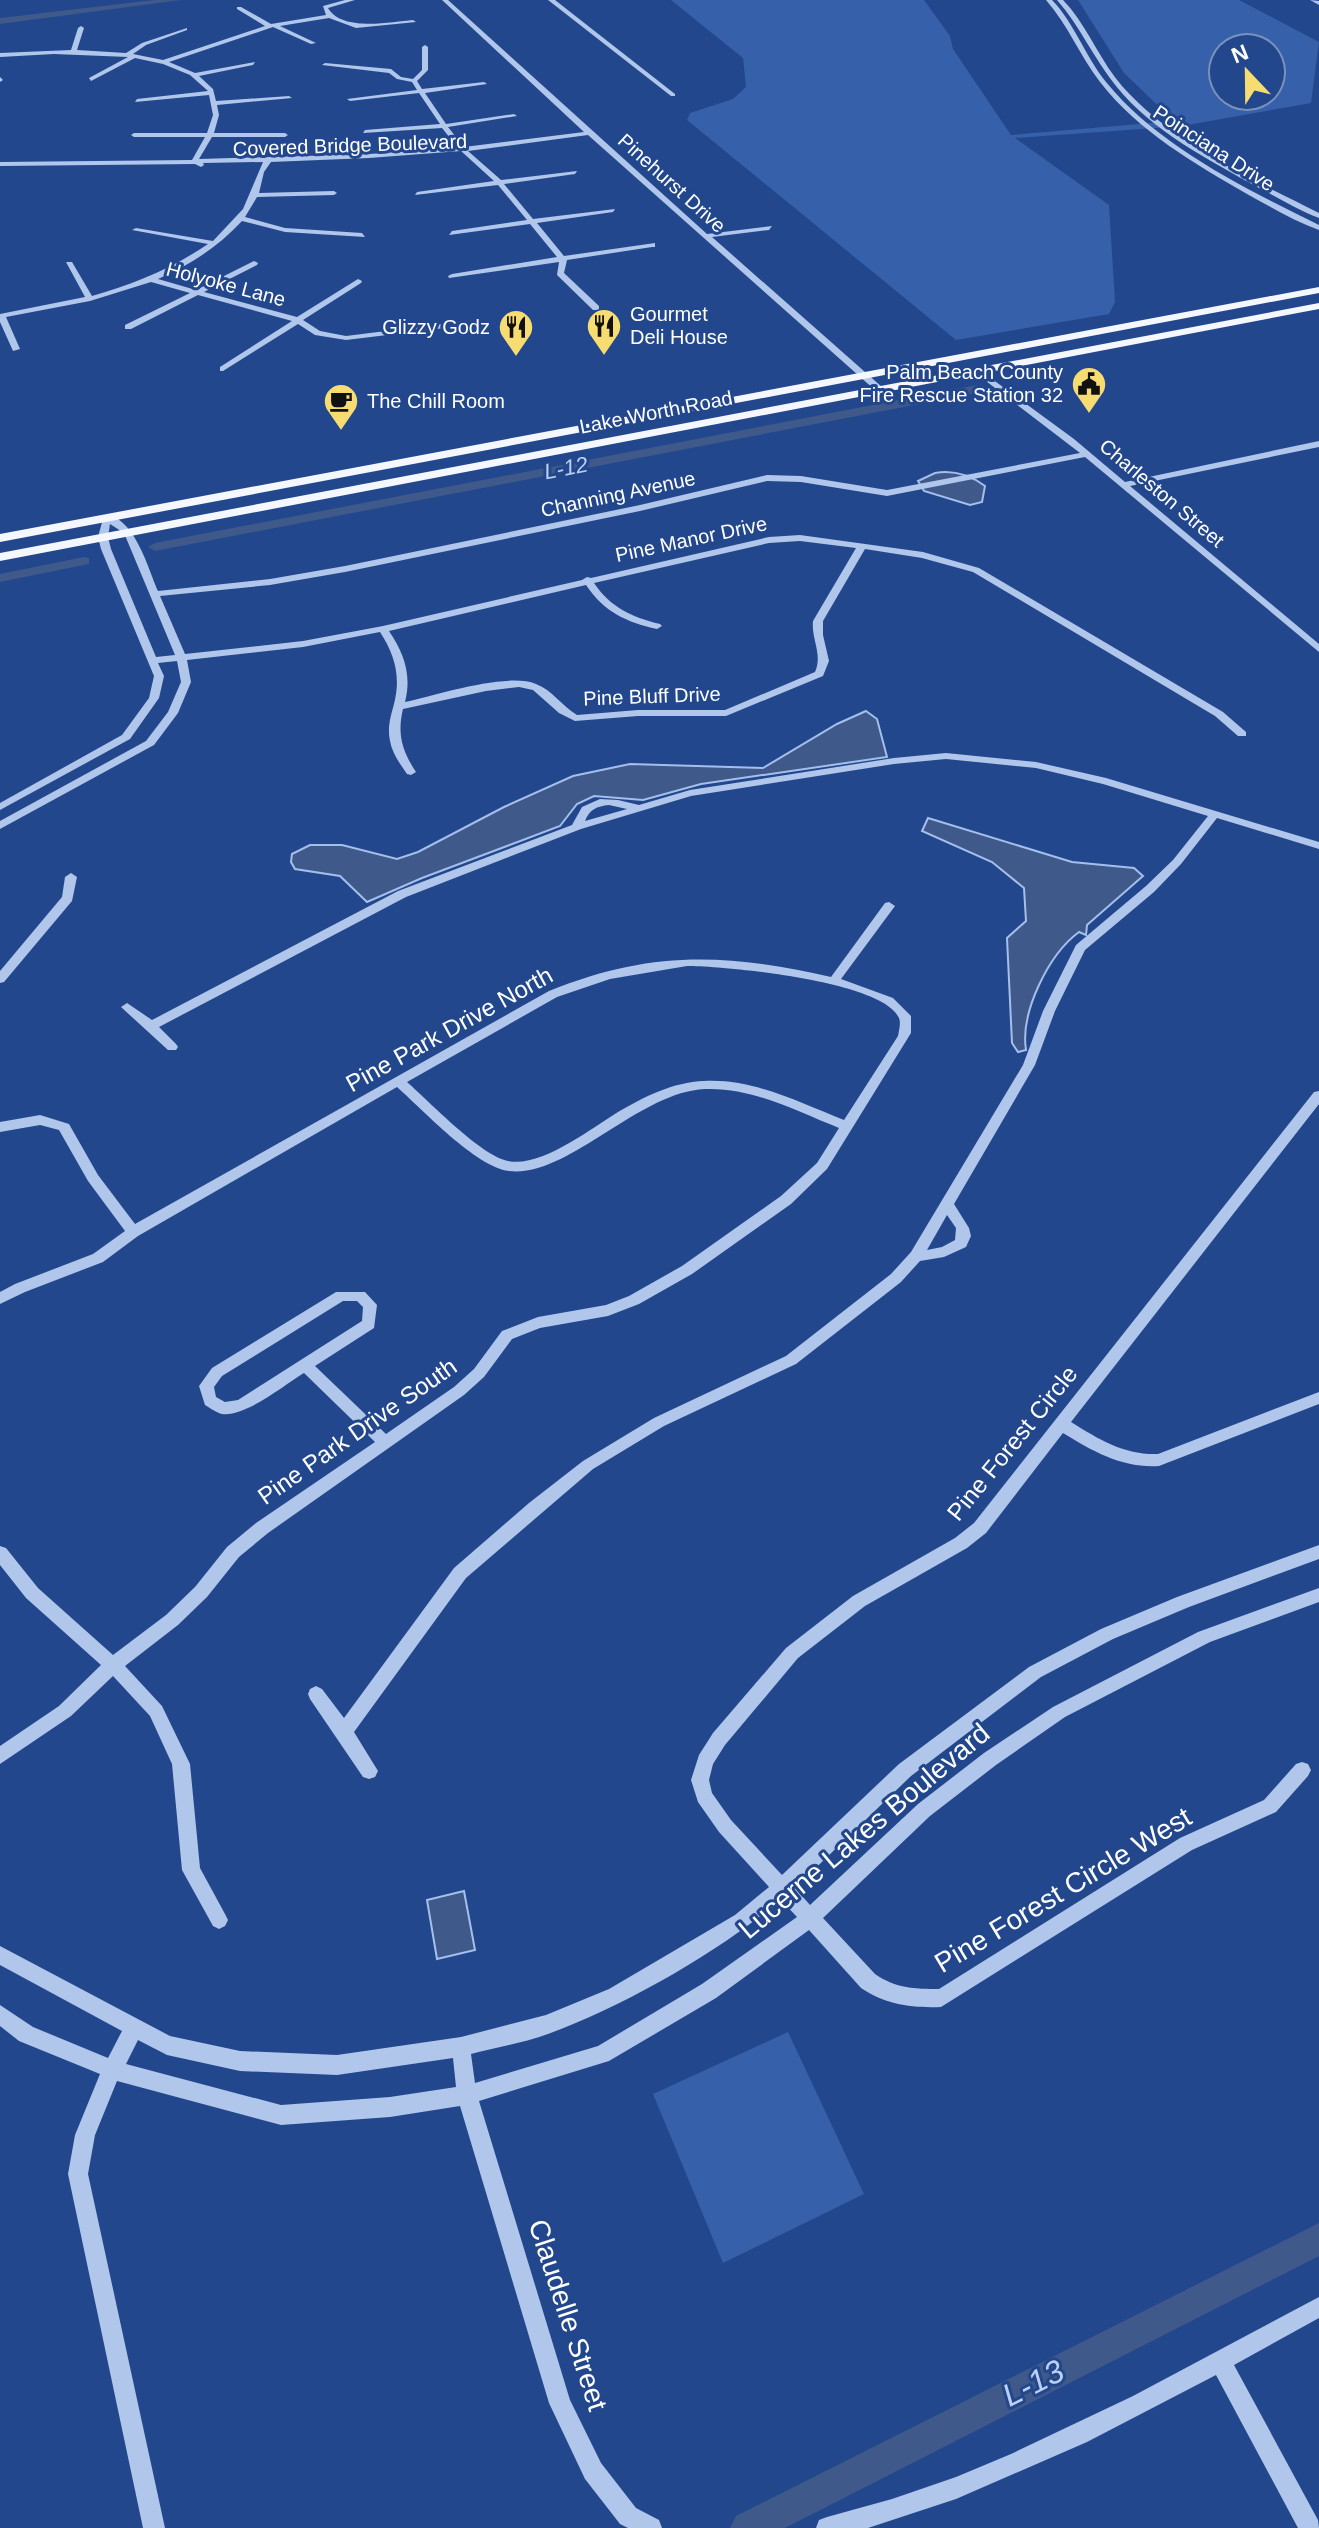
<svg xmlns="http://www.w3.org/2000/svg" width="1319" height="2528" viewBox="0 0 1319 2528" font-family="Arial,sans-serif">
<style>
.green{fill:#3660a9;fill-rule:evenodd}
.water{fill:#3f598b;stroke:#a4bfec;stroke-width:2}
.lines{fill:none;stroke-linecap:round;stroke-linejoin:round}
.canal{fill:#3f598b;fill-rule:evenodd}
.minor{fill:#b0c6eb;fill-rule:evenodd}
.major{fill:#f4f7fe;fill-rule:evenodd}
.labels{text-anchor:middle;dominant-baseline:central;stroke-width:6;stroke-linejoin:round;paint-order:stroke}
.far-street-label{font-size:20px;fill:#fff;stroke:#22478c}
.far-poi-label{font-size:20px;fill:#fff;stroke:#22478c;text-anchor:start}
.far-water-label{font-size:22px;font-style:italic;fill:#bcd0f2;stroke:#22478c}
.street-label{font-size:24px;fill:#fff;stroke:#22478c}
.near-street-label{font-size:28px;fill:#fff;stroke:#22478c}
.near-water-label{font-size:32px;font-style:italic;fill:#bcd0f2;stroke:#22478c}
</style>
<rect width="100%" height="100%" fill="#22478c"/>
<!-- green -->
<g class="green">
<path d="M 671,0 L 924,0 L 950,36 L 953,49 L 1011,135 L 1174,121 L 1124,73 L 1078,0 L 1239,0 L 1319,42 L 1311,103 L 1182,126 L 1015,138 L 1109,205 L 1115,302 L 1109,314 L 956,340 L 687,120 L 690,113 L 733,99 L 746,87 L 743,58 ZM 1223,48 L 1271,48 L 1271,96 L 1223,96 Z"/>
<path d="M 788,2032 L 864,2194 L 723,2263 L 653,2094 Z"/>
</g>
<!-- water -->
<g class="water">
<path d="M 935,473 C 953,470 970,475 985,486 L 982,502 L 970,505 L 924,491 L 918,481 Z"/>
<path d="M 866,711 L 877,719 L 887,757 L 701,784 L 643,800 L 594,796 L 577,804 L 560,826 L 422,878 L 367,902 L 340,876 L 295,869 L 291,862 L 292,854 L 310,845 L 342,845 L 397,859 L 418,852 L 504,807 L 573,776 L 630,764 L 763,768 L 837,724 Z"/>
<path d="M 928,818 L 1072,862 L 1134,868 L 1143,876 L 1087,925 L 1086,935 L 1079,932 C 1049,954 1020,1012 1026,1050 L 1018,1052 L 1012,1043 L 1007,938 L 1026,921 L 1024,888 L 992,862 L 922,831 Z"/>
<path d="M 464,1891 L 475,1950 L 437,1959 L 427,1900 Z"/>
</g>
<g class="lines">
<!-- canal -->
<g class="canal">
<path d="M 154,0 L 181,0 L 0,24 L 0,18 Z"/>
<path d="M 977,385 L 982,386 L 982,392 L 155,551 L 148,547 L 155,543 Z"/>
<path d="M 84,557 L 89,558 L 89,564 L 0,582 L 0,574 Z"/>
<path d="M 1319,2223 L 1319,2256 L 785,2528 L 730,2528 L 736,2516 Z"/>
</g>
<!-- minor -->
<g class="minor">
<path d="M 345,0 L 355,0 L 328,8 C 342,32 390,22 413,20 L 416,22 L 356,28 L 329,18 L 280,26 L 316,43 L 311,44 L 273,27 L 169,62 L 195,73 L 255,62 L 253,65 L 199,76 L 213,89 L 216,101 L 289,96 L 292,98 L 217,105 L 219,115 L 214,133 L 285,133 L 288,135 L 285,137 L 212,137 L 199,159 L 369,154 L 458,148 L 442,128 L 363,133 L 365,130 L 440,124 L 419,93 L 350,101 L 347,99 L 417,90 L 412,82 L 397,79 L 389,73 L 322,65 L 325,63 L 391,69 L 401,77 L 413,79 L 422,70 L 422,47 L 425,45 L 428,47 L 428,70 L 417,81 L 422,89 L 484,82 L 487,84 L 425,93 L 446,124 L 514,114 L 517,116 L 448,127 L 464,147 L 584,132 L 442,0 L 448,0 L 707,234 L 772,226 L 769,230 L 712,237 L 882,387 L 882,391 L 876,391 L 588,135 L 468,151 L 501,180 L 577,171 L 575,174 L 504,184 L 533,219 L 615,209 L 613,212 L 537,223 L 564,256 L 655,243 L 655,247 L 652,247 L 567,260 L 564,273 L 599,306 L 599,310 L 593,310 L 557,275 L 559,262 L 449,278 L 448,276 L 452,274 L 557,257 L 530,224 L 449,235 L 452,231 L 527,220 L 498,185 L 415,195 L 417,192 L 494,181 L 461,151 L 369,158 L 271,162 L 264,172 L 259,193 L 334,191 L 337,193 L 334,195 L 257,197 L 245,217 L 285,228 L 362,233 L 365,237 L 285,232 L 242,221 C 218,247 190,265 158,279 L 196,290 L 254,261 L 258,263 L 257,265 L 204,292 L 297,317 L 358,279 L 362,281 L 361,283 L 303,320 L 320,331 L 346,336 L 442,324 L 445,324 L 445,328 L 346,340 L 315,335 L 298,324 L 223,371 L 220,371 L 220,367 L 292,321 L 198,295 L 131,329 L 125,329 L 125,325 L 190,293 L 151,282 L 90,301 L 6,317 L 20,349 L 13,351 L 0,322 L 0,314 L 85,297 L 66,262 L 72,262 L 92,296 C 134,284 171,269 208,244 L 132,230 L 136,228 L 213,241 L 243,209 L 263,162 L 203,163 L 204,165 L 201,167 L 195,164 L 0,166 L 0,162 L 192,160 L 205,137 L 134,137 L 131,135 L 134,133 L 207,133 L 213,115 L 209,95 L 135,102 L 137,99 L 208,91 L 190,75 L 163,64 L 135,58 L 91,81 L 89,78 L 128,57 L 54,54 L 0,57 L 0,53 L 71,50 L 78,28 L 81,26 L 84,28 L 77,50 L 126,53 L 142,43 L 187,28 L 187,30 L 146,45 L 133,54 L 163,60 L 265,26 L 237,9 L 237,7 L 241,7 L 271,24 L 326,15 L 323,6 Z"/>
<path d="M 548,0 L 555,0 L 675,94 L 675,96 L 671,96 Z"/>
<path d="M 1046,0 L 1052,0 C 1075,24 1085,56 1106,82 C 1158,146 1246,189 1319,225 L 1319,230 C 1294,221 1271,207 1247,194 C 1195,164 1138,131 1100,82 C 1080,56 1068,25 1046,0 Z"/>
<path d="M 1057,0 L 1063,0 L 1071,9 C 1090,33 1102,63 1122,86 C 1174,144 1251,179 1319,213 L 1319,218 C 1298,210 1279,198 1259,188 C 1209,160 1152,131 1116,86 C 1094,59 1080,26 1057,0 Z"/>
<path d="M 1310,0 L 1319,1 L 1319,5 Z"/>
<path d="M 0,77 L 3,80 L 0,82 Z"/>
<path d="M 977,368 L 1074,439 L 1125,482 L 1319,441 L 1319,447 L 1130,486 L 1319,644 L 1319,652 L 1085,457 L 887,496 L 801,482 L 767,481 L 640,511 L 345,572 L 270,585 L 160,596 L 185,654 L 303,641 L 383,626 L 582,580 L 587,577 L 591,578 L 769,537 L 800,535 L 923,552 L 979,568 L 1223,712 L 1246,732 L 1246,736 L 1238,736 L 1215,716 L 973,572 L 922,558 L 865,549 L 823,621 L 823,635 L 829,661 L 823,676 L 726,716 L 638,716 L 575,721 L 559,713 L 533,690 L 519,687 L 486,691 L 403,709 C 397,734 402,751 416,772 L 411,775 L 407,774 C 400,764 392,753 390,741 C 387,728 391,715 394,704 C 401,677 395,655 380,632 L 303,647 L 187,660 L 191,682 L 178,713 L 154,745 L 0,829 L 0,821 L 146,741 L 168,712 L 181,682 L 177,661 L 158,663 L 164,676 L 159,698 L 130,739 L 0,810 L 0,803 L 122,735 L 149,698 L 154,676 L 101,549 L 98,537 L 104,515 C 134,515 148,568 158,591 L 270,579 L 345,566 L 640,505 L 767,475 L 801,476 L 887,490 L 1080,453 L 974,372 L 973,370 ZM 110,524 L 124,533 L 175,655 L 156,657 L 111,549 L 108,537 ZM 800,541 L 856,548 L 813,621 C 811,639 823,654 815,672 L 725,710 L 638,710 L 577,715 C 562,706 552,690 536,684 C 507,672 437,695 405,702 C 412,675 404,653 389,631 L 586,585 C 604,612 626,622 657,629 L 662,626 L 660,624 C 632,617 611,608 594,583 L 769,543 Z"/>
<path d="M 946,753 L 1036,762 L 1106,778 L 1319,842 L 1319,849 L 1217,818 L 1181,864 L 1154,892 L 1085,950 L 1055,1011 L 1035,1065 L 954,1204 L 969,1228 L 971,1236 L 966,1247 L 944,1257 L 920,1261 L 901,1282 L 796,1364 L 664,1426 L 593,1469 L 466,1578 L 354,1732 L 378,1771 L 375,1777 L 369,1779 L 363,1777 L 310,1699 L 308,1694 L 310,1689 L 316,1686 L 322,1689 L 344,1718 L 454,1568 L 529,1503 L 583,1461 L 654,1418 L 786,1356 L 891,1274 L 911,1252 L 1023,1065 L 1043,1011 L 1076,945 L 1146,886 L 1173,860 L 1208,816 L 1103,784 L 1036,768 L 946,759 L 894,764 L 691,796 L 581,829 L 406,897 L 159,1027 L 176,1044 L 178,1047 L 176,1050 L 168,1050 L 121,1007 L 127,1003 L 152,1020 L 398,891 L 572,825 L 582,807 L 600,799 L 618,800 L 639,805 L 690,790 L 894,758 ZM 609,805 L 627,809 L 585,821 C 589,810 597,806 609,805 ZM 947,1215 L 956,1228 L 955,1240 L 942,1247 L 927,1250 Z"/>
<path d="M 71,873 L 77,877 L 72,901 L 4,982 L 0,983 L 0,971 L 62,897 L 65,877 Z"/>
<path d="M 889,902 L 895,906 L 841,979 L 893,998 L 911,1016 L 911,1033 L 827,1169 L 791,1204 L 692,1274 L 639,1304 L 608,1316 L 540,1328 L 512,1339 L 484,1377 L 464,1395 L 268,1533 L 239,1557 L 207,1597 L 178,1625 L 125,1666 L 162,1706 L 190,1764 L 200,1868 L 225,1914 L 228,1920 L 225,1926 L 219,1929 L 213,1926 L 182,1870 L 172,1764 L 150,1716 L 113,1676 L 71,1716 L 0,1764 L 0,1746 L 59,1706 L 101,1665 L 26,1598 L 0,1565 L 0,1546 L 6,1548 L 38,1588 L 113,1655 L 166,1615 L 195,1587 L 227,1547 L 256,1523 L 375,1442 L 304,1373 C 284,1385 246,1417 222,1414 C 217,1413 210,1408 205,1405 L 199,1386 L 212,1368 L 336,1292 L 365,1292 L 377,1305 L 374,1328 L 315,1366 L 386,1434 L 454,1387 L 474,1369 L 502,1331 L 538,1317 L 606,1305 L 629,1296 L 682,1266 L 781,1196 L 817,1163 L 839,1128 C 796,1111 752,1087 705,1089 C 638,1092 568,1178 509,1171 C 476,1167 423,1110 397,1087 L 138,1236 L 103,1262 L 25,1292 L 0,1304 L 0,1292 L 15,1284 L 93,1254 L 125,1231 L 88,1181 L 59,1130 L 40,1125 L 0,1132 L 0,1122 L 40,1115 L 69,1124 L 98,1175 L 135,1224 L 549,991 C 650,950 726,953 831,977 L 885,903 ZM 687,966 C 725,966 883,981 899,1018 C 901,1023 899,1030 898,1036 L 844,1120 C 800,1103 753,1078 704,1081 C 673,1082 644,1097 618,1112 C 590,1129 541,1168 508,1161 C 480,1155 430,1102 407,1082 L 557,997 L 610,979 ZM 343,1301 L 357,1301 L 363,1307 L 362,1321 L 238,1400 L 225,1402 L 216,1397 L 214,1387 L 222,1376 Z"/>
<path d="M 1319,1091 L 1319,1104 L 1071,1422 C 1100,1440 1124,1455 1158,1454 L 1319,1392 L 1319,1404 L 1159,1466 C 1122,1468 1094,1452 1063,1433 L 986,1533 L 967,1548 L 865,1606 L 798,1658 L 725,1745 L 713,1764 L 709,1780 L 712,1793 L 731,1820 L 782,1875 L 899,1764 L 1029,1667 L 1101,1629 L 1177,1597 L 1319,1545 L 1319,1559 L 1189,1607 L 1113,1639 L 1041,1677 L 911,1776 L 795,1888 L 810,1905 L 918,1804 L 984,1753 L 1053,1707 L 1198,1632 L 1319,1588 L 1319,1602 L 1210,1642 L 1065,1717 L 996,1765 L 930,1816 L 823,1918 L 875,1974 C 895,1988 914,1989 939,1989 L 1180,1838 L 1264,1800 L 1296,1764 L 1302,1762 L 1308,1764 L 1311,1770 L 1308,1776 L 1276,1812 L 1192,1850 L 941,2007 C 911,2008 887,2005 861,1988 L 809,1930 L 716,1998 L 609,2061 L 479,2101 L 570,2400 L 601,2463 L 636,2508 L 659,2520 L 662,2528 L 628,2528 L 620,2524 L 585,2479 L 549,2403 L 460,2106 L 390,2117 L 281,2125 L 117,2081 L 95,2135 L 88,2174 L 165,2528 L 143,2528 L 68,2174 L 75,2135 L 100,2074 L 19,2041 L 0,2026 L 0,2005 L 33,2027 L 108,2058 L 122,2031 L 0,1965 L 0,1946 L 170,2036 L 240,2051 L 337,2055 L 461,2037 L 546,2015 L 609,1989 L 735,1915 L 769,1887 L 719,1832 L 698,1802 L 691,1780 L 699,1755 L 713,1733 L 786,1648 L 853,1596 L 955,1538 L 974,1523 L 1314,1092 ZM 781,1900 L 797,1917 L 702,1984 L 598,2046 L 475,2083 L 471,2054 C 497,2047 524,2043 548,2034 C 628,2004 715,1954 781,1900 ZM 138,2040 L 167,2055 L 240,2071 L 337,2075 L 453,2058 L 456,2087 L 390,2097 L 281,2105 L 126,2064 Z"/>
<path d="M 1319,2297 L 1319,2318 L 1234,2365 L 1318,2520 L 1319,2528 L 1298,2528 L 1216,2375 L 1087,2442 L 956,2499 L 868,2528 L 816,2528 L 819,2520 L 827,2517 L 892,2499 L 956,2477 L 1011,2454 L 1133,2396 Z"/>
</g>
<!-- major -->
<g class="major">
<path d="M 1319,287 L 1319,293 L 0,542 L 0,534 Z"/>
<path d="M 1319,303 L 1319,309 L 0,561 L 0,553 Z"/>
</g>
</g>
<!-- icons -->
<defs>
<g id="restaurant-pin" transform="scale(1.8)"><path d="M0 17L-7.5 6A9.5 9.5 0 1 1 7.5 6Z" fill="#f7dc72" stroke="#22478c"/><path d="M-5-6h1v4h1v-4h1v4h1v-4h1v5L-1.5 .5V6h-2V.5L-5-1ZM5-6V6H3V1.5H1.5Q1.5-4 5-6Z" fill="#111"/></g>
<g id="civic-pin" transform="scale(1.8)"><path d="M0 17L-7.5 6A9.5 9.5 0 1 1 7.5 6Z" fill="#f7dc72" stroke="#22478c"/><path d="M-.6-6.5H3V-4.5H.6V-3L4-1V1h2V6H-6V1h2V-1L-.6-3ZM-1.2 2.5V6h2.4V2.5Z" fill="#111"/></g>
<g id="cafe-pin" transform="scale(1.8)"><path d="M0 17L-7.5 6A9.5 9.5 0 1 1 7.5 6Z" fill="#f7dc72" stroke="#22478c"/><path d="M-5.5-4.5H6V0H3Q3 3.5 0 3.5H-2.5Q-5.5 3.5-5.5 0ZM3-3.2v2h1.7v-2ZM-6 4.5H4V6H-6Z" fill="#111"/></g>
</defs>
<g fill-rule="evenodd">
<use href="#restaurant-pin" x="604" y="326"/>
<use href="#restaurant-pin" x="516" y="327"/>
<use href="#civic-pin" x="1089" y="384"/>
<use href="#cafe-pin" x="341" y="401"/>
</g>
<g class="labels">
<!-- far-street labels -->
<g class="far-street-label">
<text transform="translate(350 145) rotate(-2)">Covered Bridge Boulevard</text>
<text transform="translate(1214 148) rotate(33)">Poinciana Drive</text>
<text transform="translate(672 183) rotate(42)">Pinehurst Drive</text>
<text transform="translate(226 284) rotate(15)">Holyoke Lane</text>
<text transform="translate(656 412) rotate(-11)">Lake Worth Road</text>
<text transform="translate(1162 493) rotate(40)">Charleston Street</text>
<text transform="translate(618 494) rotate(-12)">Channing Avenue</text>
<text transform="translate(691 539) rotate(-12)">Pine Manor Drive</text>
<text transform="translate(652 696) rotate(-2)">Pine Bluff Drive</text>
</g>
<!-- far-poi labels -->
<g class="far-poi-label">
<text x="630" y="314">Gourmet<tspan x="630" dy="23">Deli House</tspan></text>
<text x="490" y="327" text-anchor="end">Glizzy Godz</text>
<text x="1063" y="372" text-anchor="end">Palm Beach County<tspan x="1063" dy="23">Fire Rescue Station 32</tspan></text>
<text x="367" y="401">The Chill Room</text>
</g>
<!-- far-water labels -->
<g class="far-water-label">
<text transform="translate(566 468) rotate(-11)">L-12</text>
</g>
<!-- street labels -->
<g class="street-label">
<text transform="translate(449 1029) rotate(-29)">Pine Park Drive North</text>
<text transform="translate(357 1431) rotate(-35)">Pine Park Drive South</text>
<text transform="translate(1012 1443) rotate(-51)">Pine Forest Circle</text>
</g>
<!-- near-street labels -->
<g class="near-street-label">
<text transform="translate(864 1831) rotate(-40)">Lucerne Lakes Boulevard</text>
<text transform="translate(1063 1890) rotate(-31)">Pine Forest Circle West</text>
<text transform="translate(568 2315) rotate(72)">Claudelle Street</text>
</g>
<!-- near-water labels -->
<g class="near-water-label">
<text transform="translate(1033 2383) rotate(-27)">L-13</text>
</g>
</g>
<!-- north arrow -->
<g transform="translate(1247 72) rotate(338)"><circle r="38" fill="#22478c" stroke="#7a91ba" stroke-width="2"/>
<path d="M0-6L14 30L0 20L-14 30Z" fill="#f7dc72"/>
<text y="-12" font-size="22" font-weight="bold" text-anchor="middle" fill="#ffffff">N</text>
</g>
</svg>
